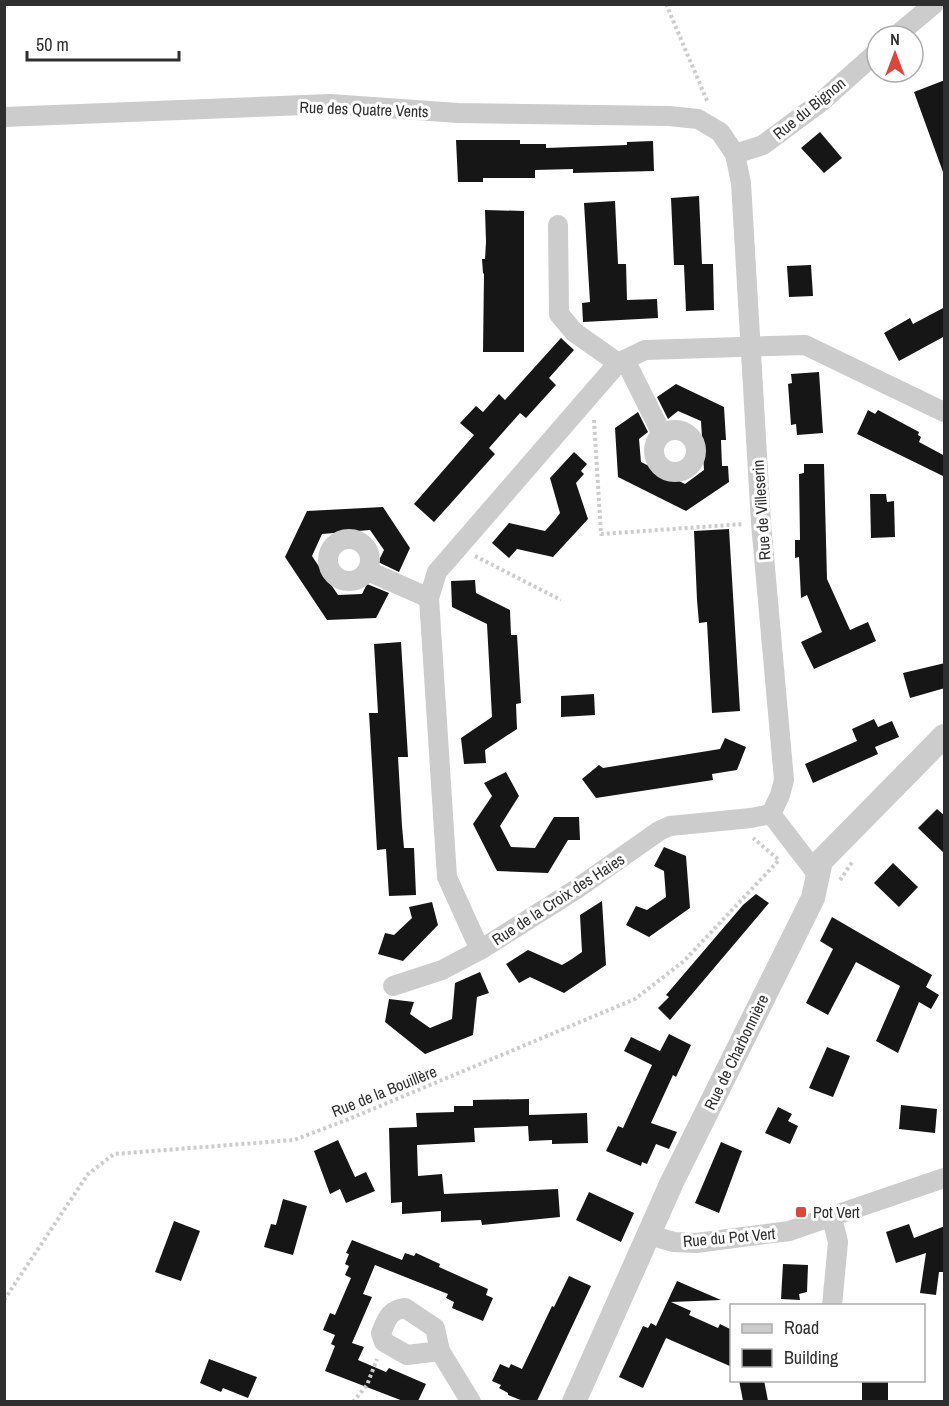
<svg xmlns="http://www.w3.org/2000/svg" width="949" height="1406" viewBox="0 0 949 1406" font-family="'Archivo Narrow',sans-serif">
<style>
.building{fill:#161616}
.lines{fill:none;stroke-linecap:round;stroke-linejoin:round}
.path{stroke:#ccc;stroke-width:4;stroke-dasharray:3 3;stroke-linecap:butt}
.minor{stroke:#ccc;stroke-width:20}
.tertiary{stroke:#ccc;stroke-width:24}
.poi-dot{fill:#dc473c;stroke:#fff;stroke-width:2}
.labels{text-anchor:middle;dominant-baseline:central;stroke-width:6;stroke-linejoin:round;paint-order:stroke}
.street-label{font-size:16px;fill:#2f2f2f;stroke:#fff}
.poi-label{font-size:16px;fill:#2f2f2f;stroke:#fff;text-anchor:start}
</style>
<rect width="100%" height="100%" fill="#fff"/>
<!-- building -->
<g class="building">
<path d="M 945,80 L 945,172 L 943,172 L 914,92 Z"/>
<path d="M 820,132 L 842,158 L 824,173 L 801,148 Z"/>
<path d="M 456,140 L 520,140 L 520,144 L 546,144 L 546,148 L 627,145 L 627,142 L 653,141 L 654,171 L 573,173 L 573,169 L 535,170 L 535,178 L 483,178 L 483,182 L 458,182 Z"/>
<path d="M 699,196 L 702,264 L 713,264 L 714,310 L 686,311 L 684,265 L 674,265 L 671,198 Z"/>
<path d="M 615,201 L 618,264 L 626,264 L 627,300 L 657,299 L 658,318 L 583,322 L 582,303 L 590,302 L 584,203 Z"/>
<path d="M 485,210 L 524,211 L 524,352 L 483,352 L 484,274 L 483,273 L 482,259 L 485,259 L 486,242 Z"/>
<path d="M 811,265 L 813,296 L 789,297 L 787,266 Z"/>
<path d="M 945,307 L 945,336 L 899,361 L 884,333 L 910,318 L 913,324 Z"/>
<path d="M 561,338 L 574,350 L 549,378 L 556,385 L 526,418 L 520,413 L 489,448 L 495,454 L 434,522 L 414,504 L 474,435 L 460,423 L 476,406 L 483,412 L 499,394 L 505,400 Z"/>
<path d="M 819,372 L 823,433 L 797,435 L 796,424 L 791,425 L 788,384 L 792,383 L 791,374 Z"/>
<path d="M 676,384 L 724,407 L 726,440 L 721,440 L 722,466 L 728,466 L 729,482 L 686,511 L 618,477 L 615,428 L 638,412 L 648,432 L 639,439 L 641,462 L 685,484 L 704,470 L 701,421 L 678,411 L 668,419 L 657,397 Z"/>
<path d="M 868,410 L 875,414 L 878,410 L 919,432 L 918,435 L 921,437 L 919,442 L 945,456 L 945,477 L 857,434 Z"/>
<path d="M 574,452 L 587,464 L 581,471 L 584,474 L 576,483 L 588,519 L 553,557 L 517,549 L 509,558 L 492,543 L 509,523 L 545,531 L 554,521 L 560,513 L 550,478 Z"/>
<path d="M 804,464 L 824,464 L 827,579 L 850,630 L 868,622 L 876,641 L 814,669 L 801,642 L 822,632 L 807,595 L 801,598 L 799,557 L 795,558 L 795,540 L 800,540 L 799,474 L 804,473 Z"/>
<path d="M 870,494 L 886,494 L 887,502 L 894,501 L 895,537 L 871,538 Z"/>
<path d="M 383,507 L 410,548 L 399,572 L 378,562 L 384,550 L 370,530 L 322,534 L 312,556 L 338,595 L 362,594 L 367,584 L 389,593 L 376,618 L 327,620 L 285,557 L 307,511 Z"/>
<path d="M 729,529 L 740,711 L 712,713 L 707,622 L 699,623 L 697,600 L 694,531 Z"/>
<path d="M 475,580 L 476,593 L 510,610 L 511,635 L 517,635 L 521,703 L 516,704 L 517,729 L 485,750 L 486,763 L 464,764 L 461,738 L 492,717 L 487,624 L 452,607 L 451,581 Z"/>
<path d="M 401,642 L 408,757 L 398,757 L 402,826 L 404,848 L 414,848 L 416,895 L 389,896 L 386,849 L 377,850 L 369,713 L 378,713 L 374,644 Z"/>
<path d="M 945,663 L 945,688 L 910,698 L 903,673 Z"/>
<path d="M 594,694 L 595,715 L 561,717 L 561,696 Z"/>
<path d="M 874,719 L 878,727 L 892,721 L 899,737 L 875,747 L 878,754 L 813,783 L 805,764 L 857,741 L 852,729 Z"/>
<path d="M 725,738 L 746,747 L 737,770 L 712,774 L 713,780 L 596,798 L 582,779 L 599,765 L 603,768 L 720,749 Z"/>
<path d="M 506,772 L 519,796 L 500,826 L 511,847 L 535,848 L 554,817 L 579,817 L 580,840 L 568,840 L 548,873 L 497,871 L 473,824 L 492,796 L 484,783 Z"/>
<path d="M 937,809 L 945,816 L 945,854 L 918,828 Z"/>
<path d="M 664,847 L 686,856 L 690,908 L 649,937 L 626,925 L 636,906 L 647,910 L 666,897 L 664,871 L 654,866 Z"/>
<path d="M 893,863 L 918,887 L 899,907 L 874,883 Z"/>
<path d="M 756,894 L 769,903 L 670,1020 L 658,1008 L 669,997 L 666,995 L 743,905 Z"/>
<path d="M 602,901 L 606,965 L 564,993 L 530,977 L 519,983 L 506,964 L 528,950 L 562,965 L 572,959 L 582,952 L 580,915 Z"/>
<path d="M 432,902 L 438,925 L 403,961 L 378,954 L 385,933 L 394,935 L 412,918 L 409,907 Z"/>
<path d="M 832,917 L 932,975 L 926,987 L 939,995 L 931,1009 L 919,1002 L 898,1053 L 876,1041 L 900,986 L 856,962 L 828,1015 L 806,1003 L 833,949 L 820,941 Z"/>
<path d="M 480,972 L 489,993 L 477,997 L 473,1035 L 425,1054 L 385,1022 L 389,999 L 414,1002 L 410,1014 L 430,1028 L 452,1019 L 455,983 Z"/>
<path d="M 669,1034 L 691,1045 L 676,1077 L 673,1075 L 651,1123 L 677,1132 L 669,1149 L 656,1144 L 647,1164 L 642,1162 L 641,1166 L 606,1151 L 618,1126 L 623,1128 L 652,1065 L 624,1051 L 631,1037 L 660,1051 Z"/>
<path d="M 827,1047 L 850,1056 L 833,1097 L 809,1088 Z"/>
<path d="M 529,1099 L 529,1115 L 587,1113 L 588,1143 L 552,1144 L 552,1140 L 529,1141 L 528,1126 L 474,1128 L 475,1142 L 417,1145 L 418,1176 L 442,1174 L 444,1194 L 558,1189 L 560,1217 L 482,1225 L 481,1220 L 441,1222 L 441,1211 L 402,1214 L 402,1202 L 391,1203 L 389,1128 L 417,1127 L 416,1113 L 454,1112 L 454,1106 L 473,1106 L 473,1100 Z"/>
<path d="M 901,1105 L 937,1109 L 935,1133 L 899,1129 Z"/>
<path d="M 778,1107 L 792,1114 L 788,1121 L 798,1126 L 790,1144 L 765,1133 Z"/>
<path d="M 338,1140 L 355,1177 L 366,1172 L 375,1191 L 346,1203 L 340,1189 L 330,1194 L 314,1151 Z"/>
<path d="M 721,1142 L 742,1151 L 719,1213 L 695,1203 Z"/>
<path d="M 589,1192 L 634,1213 L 621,1242 L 576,1220 Z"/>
<path d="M 283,1199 L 307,1206 L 293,1255 L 264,1247 L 271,1224 L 276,1225 Z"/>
<path d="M 174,1221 L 200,1231 L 181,1281 L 155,1272 Z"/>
<path d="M 909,1224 L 914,1238 L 945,1226 L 945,1272 L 939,1272 L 936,1295 L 920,1293 L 926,1253 L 896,1263 L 886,1232 Z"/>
<path d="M 352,1240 L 402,1260 L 405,1253 L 414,1256 L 416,1253 L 440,1264 L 439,1267 L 488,1289 L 486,1295 L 493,1298 L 483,1321 L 452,1308 L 454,1302 L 446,1298 L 448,1294 L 375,1265 L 363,1294 L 372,1297 L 352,1343 L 364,1347 L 358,1360 L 386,1372 L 389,1368 L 426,1384 L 418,1401 L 403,1401 L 325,1371 L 335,1346 L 331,1344 L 335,1335 L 323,1330 L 330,1313 L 335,1315 L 351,1278 L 345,1275 L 349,1266 L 345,1264 L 349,1254 L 346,1253 Z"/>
<path d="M 783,1264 L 808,1265 L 807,1292 L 799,1294 L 800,1300 L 781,1299 Z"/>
<path d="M 569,1276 L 591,1286 L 537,1401 L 523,1401 L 508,1395 L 508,1393 L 499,1388 L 501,1385 L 492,1381 L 500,1364 L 509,1368 L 511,1364 L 522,1369 L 552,1306 L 554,1307 Z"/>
<path d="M 677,1281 L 721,1300 L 671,1302 L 691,1311 L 689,1315 L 718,1328 L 720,1324 L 732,1330 L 732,1367 L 666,1338 L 643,1388 L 619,1377 L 643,1326 L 648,1328 L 651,1323 L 656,1326 Z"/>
<path d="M 209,1359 L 257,1377 L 248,1398 L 223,1388 L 221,1392 L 200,1383 Z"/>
<path d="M 739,1380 L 764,1380 L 768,1401 L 743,1401 Z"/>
<rect x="862" y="1380" width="26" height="21"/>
</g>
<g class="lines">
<!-- path -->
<g class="path">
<path d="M 666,4 L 708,103"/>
<path d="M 594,420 L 601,534 L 744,524"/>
<path d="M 475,556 L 561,600"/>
<path d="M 840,880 L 853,861"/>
<path d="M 4,1300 L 88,1174 L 114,1154 L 294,1140 L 349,1119 L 635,999 L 684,961 L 779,860 L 753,838"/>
<path d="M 353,1402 L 367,1385 L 377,1359"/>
</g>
<!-- minor -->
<g class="minor">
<path d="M 896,36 L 934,4"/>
<path d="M 4,117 L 330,104 L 458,113 L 669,116 L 698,119 L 720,132 L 735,154 L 741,183 L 761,523 L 784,780 L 780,795 L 771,814"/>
<path d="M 735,154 L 763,145 L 821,102 L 877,52"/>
<path d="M 558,225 L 559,314 L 574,332 L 618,363"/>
<path d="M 625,360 L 662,434"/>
<circle cx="675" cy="451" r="21"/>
<circle cx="349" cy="560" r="21"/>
<path d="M 368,571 L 429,598"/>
<path d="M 771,814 L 751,818 L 670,826 L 659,831 L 575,890 L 480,950 L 447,877 L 429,598 L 437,572 L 618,363 L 645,350 L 805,345 L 944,412"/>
<path d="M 771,814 L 817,874"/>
<path d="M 393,986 L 442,970 L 480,950"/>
<path d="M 832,1218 L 838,1242 L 832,1306"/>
<path d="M 649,1235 L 674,1242 L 696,1243 L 789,1231 L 944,1178"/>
<path d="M 440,1351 L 407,1355 L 384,1342 L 381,1333 C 387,1319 389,1310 405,1308 L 435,1328 L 440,1351 L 471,1402"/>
</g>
<!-- tertiary -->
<path class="tertiary" d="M 574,1402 L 672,1182 L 813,898 L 821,861 L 944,736"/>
</g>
<!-- markers -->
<rect class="poi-dot" x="795" y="1206" width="12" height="12" rx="3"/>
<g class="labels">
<!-- street labels -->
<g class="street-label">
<text transform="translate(809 108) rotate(-39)">Rue du Bignon</text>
<text transform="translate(364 109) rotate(2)">Rue des Quatre Vents</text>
<text transform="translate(761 510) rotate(-94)">Rue de Villeserin</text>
<text transform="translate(558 899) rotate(-33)">Rue de la Croix des Haies</text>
<text transform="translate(736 1052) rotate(-64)">Rue de Charbonnière</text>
<text transform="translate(384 1091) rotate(-22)">Rue de la Bouillère</text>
<text transform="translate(729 1237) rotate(-5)">Rue du Pot Vert</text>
</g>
<!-- poi labels -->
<g class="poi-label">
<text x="813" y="1212">Pot Vert</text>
</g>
</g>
<!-- border -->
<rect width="949" height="1406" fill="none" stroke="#2f2f2f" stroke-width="12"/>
<!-- legend -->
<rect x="730" y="1304" width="195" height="78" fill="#ffffff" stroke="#acacac" stroke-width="1.5"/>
<rect x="742" y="1324" width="30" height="9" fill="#cccccc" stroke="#acacac" stroke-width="1.5"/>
<text x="784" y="1334" font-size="18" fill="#2f2f2f">Road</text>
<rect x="742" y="1349" width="30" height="18" fill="#161616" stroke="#acacac" stroke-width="1.5"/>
<text x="784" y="1364" font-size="18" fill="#2f2f2f">Building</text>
<!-- north arrow -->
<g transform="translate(895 54)"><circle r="28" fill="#ffffff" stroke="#acacac" stroke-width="1.5"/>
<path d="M0-4.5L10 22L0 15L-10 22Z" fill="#dc473c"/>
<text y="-9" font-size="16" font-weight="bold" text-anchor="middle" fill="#2f2f2f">N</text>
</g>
<!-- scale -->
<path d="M27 51v9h152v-9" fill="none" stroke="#2f2f2f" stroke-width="3"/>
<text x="36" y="51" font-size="18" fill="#2f2f2f" stroke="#ffffff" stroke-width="4.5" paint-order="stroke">50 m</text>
</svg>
